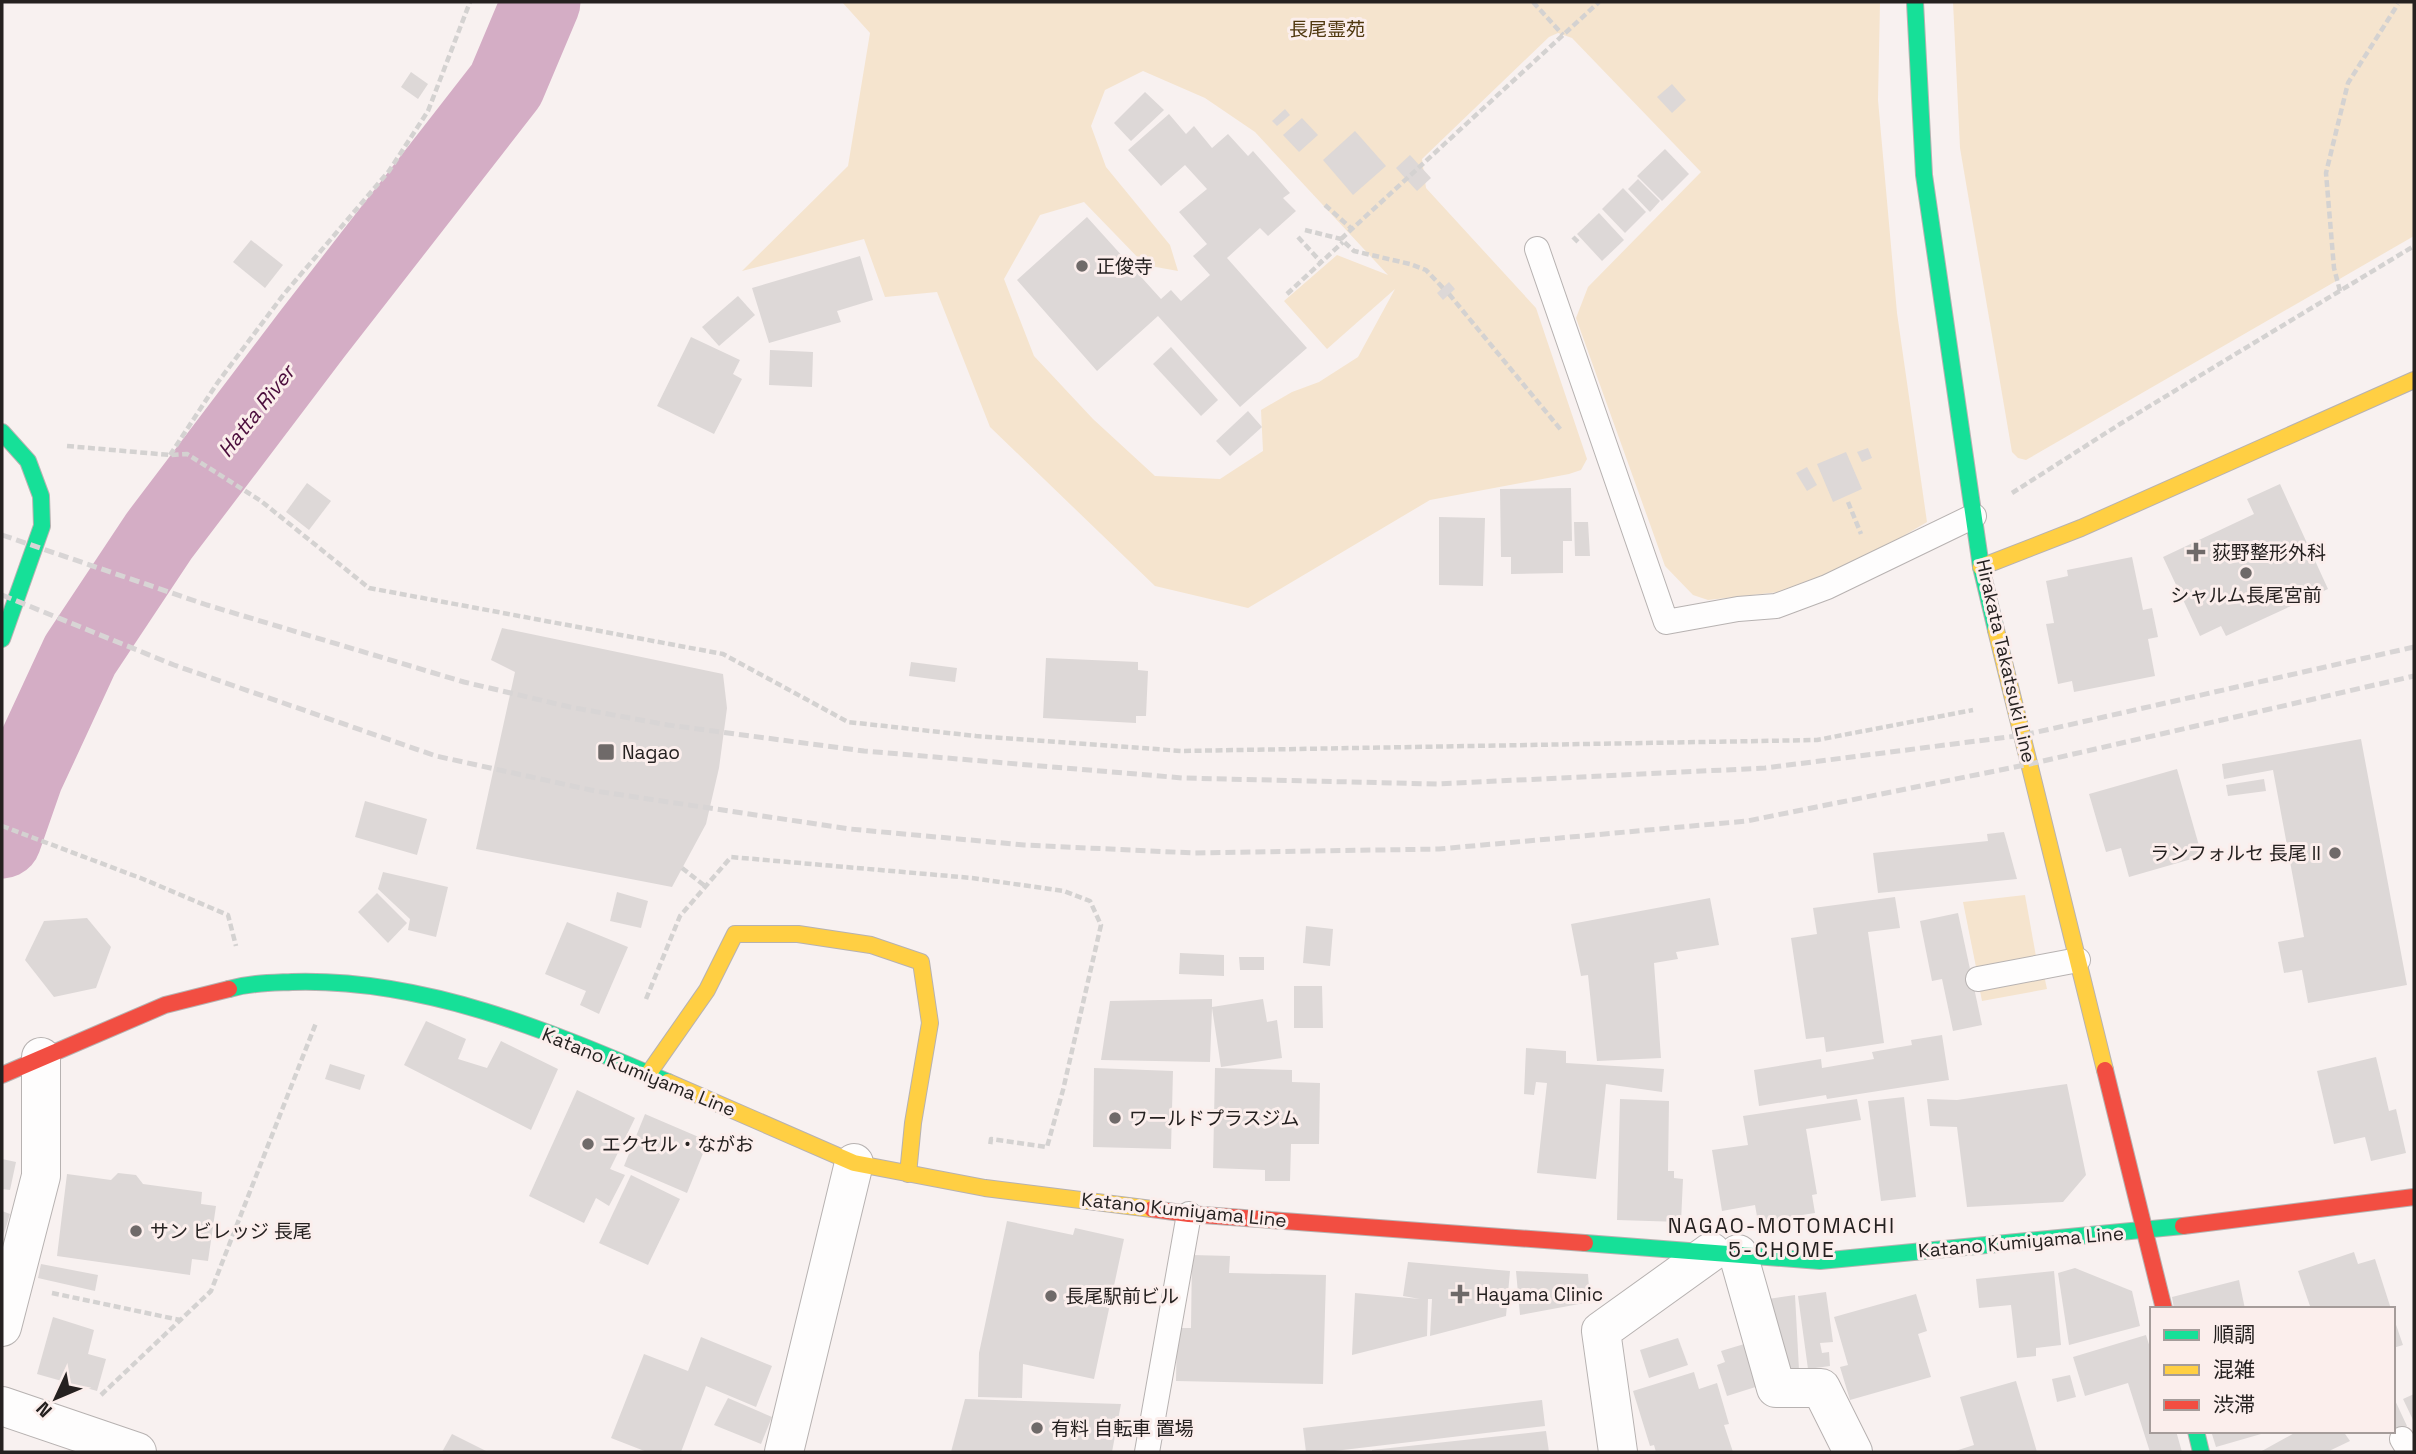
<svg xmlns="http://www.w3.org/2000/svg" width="2416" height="1454" viewBox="0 0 2416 1454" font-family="'Space Grotesk','Noto Sans JP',sans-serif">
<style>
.green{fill:#f5e4ce;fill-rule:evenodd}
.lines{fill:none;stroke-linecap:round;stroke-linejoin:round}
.river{stroke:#d4adc5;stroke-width:79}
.building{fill:#ddd8d7}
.lane-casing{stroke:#b7b2b1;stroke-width:26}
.street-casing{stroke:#b7b2b1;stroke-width:40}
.fast-casing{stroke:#b7b2b1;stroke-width:18}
.slow-casing{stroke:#b7b2b1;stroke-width:18}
.jam-casing{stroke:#b7b2b1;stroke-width:18}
.path{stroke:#d4d2d1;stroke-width:4.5;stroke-dasharray:7 3.5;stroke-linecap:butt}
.lane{stroke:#fefdfd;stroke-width:24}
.street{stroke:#fefdfd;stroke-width:38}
.fast{stroke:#16e098;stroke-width:16}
.slow{stroke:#ffcf43;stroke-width:16}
.jam{stroke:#f24e42;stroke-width:16}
.rail{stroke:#d8d5d5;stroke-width:5;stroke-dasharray:10 5;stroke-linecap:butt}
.poi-dot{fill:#6f6a69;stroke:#fbeeec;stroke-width:2.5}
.labels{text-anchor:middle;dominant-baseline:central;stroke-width:6;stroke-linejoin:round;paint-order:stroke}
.park-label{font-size:19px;fill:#503910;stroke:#fbeeec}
.poi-label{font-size:19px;fill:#252120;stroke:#fbeeec;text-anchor:start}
.street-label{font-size:19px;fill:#252120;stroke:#fbeeec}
.water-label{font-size:21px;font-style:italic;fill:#4b0d3c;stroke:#fbeeec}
.neighbourhood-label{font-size:21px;letter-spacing:2px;fill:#252120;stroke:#fbeeec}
</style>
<rect width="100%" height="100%" fill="#f8f1f0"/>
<!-- green -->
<g class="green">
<path d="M 842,2 L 1880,2 L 1878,100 L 1897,313 L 1927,522 L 1837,575 L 1779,592 L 1708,600 L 1693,595 L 1665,566 L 1576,318 L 1588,287 L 1701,172 L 1572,38 L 1558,33 L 1549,37 L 1422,159 L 1426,188 L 1536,308 L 1587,459 L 1581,470 L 1569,474 L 1430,500 L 1248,608 L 1155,586 L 990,427 L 937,292 L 885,297 L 864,239 L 742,271 L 848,166 L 870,33 ZM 1143,71 L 1205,98 L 1255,132 L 1388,275 L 1337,255 L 1284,301 L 1327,349 L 1395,289 L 1358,357 L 1319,382 L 1292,392 L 1261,410 L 1263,451 L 1220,479 L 1155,476 L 1093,419 L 1034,356 L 1004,279 L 1040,215 L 1084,202 L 1145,265 L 1178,271 L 1170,245 L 1106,167 L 1091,126 L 1105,90 Z"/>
<path d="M 1953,2 L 2414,2 L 2414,236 L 2026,460 L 2018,458 L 2012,452 L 1960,148 Z"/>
<path d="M 2025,895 L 2037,962 L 1977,972 L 1963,902 Z"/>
<path d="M 2044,975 L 2047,989 L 1982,1001 L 1979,986 Z"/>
</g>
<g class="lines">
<!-- river -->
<path class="river" d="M 2,839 L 24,776 L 80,655 L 159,536 L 313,333 L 506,85 L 541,2"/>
</g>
<!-- building -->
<g class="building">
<path d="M 411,72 L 428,84 L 418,99 L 401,87 Z"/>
<path d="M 1672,84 L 1686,100 L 1672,113 L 1657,97 Z"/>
<path d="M 1145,92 L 1164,110 L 1131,141 L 1114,123 Z"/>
<path d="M 1285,109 L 1290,115 L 1277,126 L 1272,121 Z"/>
<path d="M 1169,114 L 1186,134 L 1194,126 L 1212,148 L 1228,134 L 1248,156 L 1253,151 L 1290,193 L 1283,198 L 1296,211 L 1268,236 L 1260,228 L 1227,258 L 1307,348 L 1240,407 L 1158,316 L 1097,371 L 1017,280 L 1087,217 L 1161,299 L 1171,290 L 1181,301 L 1210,275 L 1193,256 L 1207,244 L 1179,212 L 1207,189 L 1185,165 L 1161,186 L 1128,150 Z"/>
<path d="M 1302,118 L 1318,135 L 1299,152 L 1283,135 Z"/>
<path d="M 1355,131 L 1386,166 L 1353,195 L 1323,160 Z"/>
<path d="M 1665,149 L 1689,174 L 1662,201 L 1637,176 Z"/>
<path d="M 1410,155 L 1431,178 L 1417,191 L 1396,168 Z"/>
<path d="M 1638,179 L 1660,201 L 1650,212 L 1628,189 Z"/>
<path d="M 1623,188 L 1646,212 L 1625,233 L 1602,209 Z"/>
<path d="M 1599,213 L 1624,240 L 1602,261 L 1577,234 Z"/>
<path d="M 251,240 L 283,265 L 265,288 L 233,262 Z"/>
<path d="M 860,256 L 873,300 L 837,311 L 841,322 L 769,343 L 752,288 Z"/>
<path d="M 1449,282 L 1455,289 L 1443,300 L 1437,293 Z"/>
<path d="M 738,296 L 755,315 L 719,346 L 702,327 Z"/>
<path d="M 691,337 L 740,360 L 733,374 L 742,379 L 714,434 L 657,406 Z"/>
<path d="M 1171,347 L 1218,400 L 1201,416 L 1153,364 Z"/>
<path d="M 770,350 L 813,352 L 812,387 L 769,385 Z"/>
<path d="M 1248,411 L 1262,427 L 1230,456 L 1216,441 Z"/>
<path d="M 1868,448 L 1872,458 L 1862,462 L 1857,452 Z"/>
<path d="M 1846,452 L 1862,489 L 1833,502 L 1817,464 Z"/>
<path d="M 1807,467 L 1817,485 L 1807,491 L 1796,473 Z"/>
<path d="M 307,483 L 331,501 L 309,530 L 286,512 Z"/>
<path d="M 2280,484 L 2328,589 L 2226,636 L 2221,626 L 2200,636 L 2163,557 L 2254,514 L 2247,499 Z"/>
<path d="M 1571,488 L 1572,541 L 1563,541 L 1563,573 L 1511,574 L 1511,557 L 1501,557 L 1500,489 Z"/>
<path d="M 1439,517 L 1485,518 L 1483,586 L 1439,585 Z"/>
<path d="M 1574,522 L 1588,522 L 1590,556 L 1575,556 Z"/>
<path d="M 2132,557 L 2143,610 L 2152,608 L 2158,637 L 2148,639 L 2155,676 L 2074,692 L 2072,681 L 2058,684 L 2046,624 L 2054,623 L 2046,581 L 2068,576 L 2067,570 Z"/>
<path d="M 502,628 L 723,674 L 727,708 L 719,768 L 706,824 L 672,887 L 476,849 L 515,672 L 491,660 Z"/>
<path d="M 1046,658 L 1138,662 L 1138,670 L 1148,671 L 1146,716 L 1136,716 L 1136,723 L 1043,718 Z"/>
<path d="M 911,662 L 957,668 L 955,682 L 909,676 Z"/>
<path d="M 2361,739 L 2407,985 L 2308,1003 L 2302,970 L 2284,973 L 2278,942 L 2304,937 L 2273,770 L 2224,779 L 2222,764 Z"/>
<path d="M 2177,769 L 2202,856 L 2129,877 L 2121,848 L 2106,852 L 2089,794 Z"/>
<path d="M 2264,779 L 2266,791 L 2228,796 L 2226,785 Z"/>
<path d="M 365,801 L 427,819 L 417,855 L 355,837 Z"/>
<path d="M 2004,832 L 2017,879 L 1878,893 L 1873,853 L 1988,841 L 1987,834 Z"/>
<path d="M 383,872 L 448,887 L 436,937 L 408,930 L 410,919 L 378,889 Z"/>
<path d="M 617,892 L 648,901 L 641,928 L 610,921 Z"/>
<path d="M 377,893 L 407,923 L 388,943 L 358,912 Z"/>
<path d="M 1895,897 L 1900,928 L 1868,932 L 1884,1043 L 1826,1052 L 1824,1037 L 1806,1039 L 1791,938 L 1817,934 L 1813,908 Z"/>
<path d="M 1710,898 L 1719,945 L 1676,952 L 1678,959 L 1654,963 L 1661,1058 L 1597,1061 L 1588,975 L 1581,976 L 1571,924 Z"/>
<path d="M 1958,913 L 1982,1025 L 1953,1031 L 1942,979 L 1932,981 L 1920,921 Z"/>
<path d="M 87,918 L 111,947 L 96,988 L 54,997 L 25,960 L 44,921 Z"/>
<path d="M 567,922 L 628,947 L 599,1014 L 580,1005 L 586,991 L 545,974 Z"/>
<path d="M 1306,926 L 1333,929 L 1330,966 L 1303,963 Z"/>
<path d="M 1180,953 L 1224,955 L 1224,976 L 1179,974 Z"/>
<path d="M 1239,957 L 1264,957 L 1264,970 L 1240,970 Z"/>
<path d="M 1294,986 L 1322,986 L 1323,1028 L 1294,1028 Z"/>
<path d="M 1212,999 L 1212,1007 L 1263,999 L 1267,1022 L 1277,1020 L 1282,1058 L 1221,1067 L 1212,1008 L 1210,1062 L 1101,1060 L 1110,1001 Z"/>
<path d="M 426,1021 L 466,1039 L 458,1059 L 487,1068 L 501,1041 L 558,1069 L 531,1130 L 404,1065 Z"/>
<path d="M 1942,1035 L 1949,1080 L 1827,1099 L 1826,1095 L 1759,1106 L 1754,1070 L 1821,1059 L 1822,1068 L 1874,1059 L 1872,1052 L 1912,1045 L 1911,1040 Z"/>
<path d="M 1526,1048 L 1566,1051 L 1566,1063 L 1664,1069 L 1662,1092 L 1606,1084 L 1596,1179 L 1537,1173 L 1547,1083 L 1536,1082 L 1534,1095 L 1524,1094 Z"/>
<path d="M 2376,1057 L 2389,1111 L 2396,1109 L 2406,1153 L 2371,1161 L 2365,1137 L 2334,1144 L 2317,1071 Z"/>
<path d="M 330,1064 L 365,1075 L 360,1090 L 325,1079 Z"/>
<path d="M 1094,1068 L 1173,1071 L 1171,1149 L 1093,1147 Z"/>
<path d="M 1215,1068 L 1292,1070 L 1292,1082 L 1320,1083 L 1319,1144 L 1291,1144 L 1290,1181 L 1265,1181 L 1265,1170 L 1213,1168 Z"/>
<path d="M 2067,1084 L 2086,1175 L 2063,1202 L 1967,1207 L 1957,1127 L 1930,1126 L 1927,1099 L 1957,1100 Z"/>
<path d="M 577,1090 L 635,1118 L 610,1169 L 625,1175 L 609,1206 L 596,1198 L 584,1223 L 529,1196 Z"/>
<path d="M 1904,1097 L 1916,1197 L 1881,1201 L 1868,1101 Z"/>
<path d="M 1620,1099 L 1669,1101 L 1668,1171 L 1674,1171 L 1674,1178 L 1683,1179 L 1681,1222 L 1617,1220 Z"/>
<path d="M 1857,1099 L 1861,1120 L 1806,1129 L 1817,1194 L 1812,1195 L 1815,1213 L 1758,1222 L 1755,1205 L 1722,1211 L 1712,1150 L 1748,1145 L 1743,1116 Z"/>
<path d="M 645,1114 L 708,1141 L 687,1193 L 624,1166 Z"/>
<path d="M 2,1159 L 16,1162 L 10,1190 L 2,1189 Z"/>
<path d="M 118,1173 L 136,1175 L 143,1184 L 202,1192 L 201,1204 L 216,1206 L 208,1261 L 192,1259 L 190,1275 L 57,1256 L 67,1174 L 111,1180 Z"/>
<path d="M 631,1175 L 680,1199 L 648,1265 L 599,1243 Z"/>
<path d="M 2,1211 L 10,1214 L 2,1240 Z"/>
<path d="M 1007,1221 L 1073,1235 L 1075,1228 L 1124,1239 L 1094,1379 L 1023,1364 L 1022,1398 L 978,1397 L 979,1353 Z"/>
<path d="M 2354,1252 L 2358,1264 L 2375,1259 L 2391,1309 L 2311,1309 L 2298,1271 Z"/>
<path d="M 1192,1255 L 1230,1256 L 1229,1273 L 1326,1275 L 1323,1384 L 1176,1381 L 1177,1328 L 1191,1328 Z"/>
<path d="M 1408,1262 L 1510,1271 L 1506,1316 L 1430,1336 L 1432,1299 L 1428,1299 L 1427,1336 L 1352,1355 L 1355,1293 L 1420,1299 L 1403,1296 Z"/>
<path d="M 41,1264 L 98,1275 L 95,1291 L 38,1278 Z"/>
<path d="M 2075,1268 L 2132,1291 L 2140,1326 L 2069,1345 L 2058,1273 Z"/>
<path d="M 1516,1271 L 1588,1274 L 1590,1302 L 1520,1315 Z"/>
<path d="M 2054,1271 L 2061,1345 L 2036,1348 L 2036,1356 L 2017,1358 L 2011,1305 L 1979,1308 L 1976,1279 Z"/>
<path d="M 2239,1280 L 2245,1309 L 2174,1309 L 2172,1297 Z"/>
<path d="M 1826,1292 L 1833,1342 L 1820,1343 L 1822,1353 L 1829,1352 L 1830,1366 L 1808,1369 L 1798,1296 Z"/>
<path d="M 1916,1294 L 1927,1331 L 1918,1334 L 1931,1377 L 1850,1400 L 1840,1367 L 1848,1365 L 1834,1317 Z"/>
<path d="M 1795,1295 L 1799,1370 L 1781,1370 L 1768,1299 Z"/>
<path d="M 2393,1316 L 2403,1345 L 2393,1348 Z"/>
<path d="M 53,1317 L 94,1330 L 88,1354 L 106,1359 L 97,1391 L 37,1374 Z"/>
<path d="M 2146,1335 L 2152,1354 L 2152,1431 L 2176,1431 L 2182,1452 L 2150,1452 L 2128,1383 L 2085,1396 L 2073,1357 Z"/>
<path d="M 701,1337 L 772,1366 L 756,1407 L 706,1386 L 681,1452 L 647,1452 L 611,1438 L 644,1354 L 688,1371 Z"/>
<path d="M 1678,1338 L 1688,1365 L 1649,1378 L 1640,1350 Z"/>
<path d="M 1751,1342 L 1765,1384 L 1727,1396 L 1717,1365 L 1725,1362 L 1721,1351 Z"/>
<path d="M 1694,1372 L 1699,1389 L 1717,1383 L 1729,1424 L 1724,1425 L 1733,1452 L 1656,1452 L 1654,1445 L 1650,1446 L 1633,1391 Z"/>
<path d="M 2070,1375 L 2076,1397 L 2057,1402 L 2052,1379 Z"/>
<path d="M 2016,1381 L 2037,1452 L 1952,1452 L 1974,1445 L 1960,1397 Z"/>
<path d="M 2414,1394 L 2414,1422 L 2403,1399 Z"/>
<path d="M 2393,1396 L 2407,1426 L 2388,1434 L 2387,1431 L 2393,1431 Z"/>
<path d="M 728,1398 L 772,1417 L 761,1444 L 714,1425 Z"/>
<path d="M 965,1399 L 1121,1404 L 1112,1452 L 951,1452 Z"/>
<path d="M 1542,1400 L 1545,1426 L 1326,1452 L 1306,1452 L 1303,1428 Z"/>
<path d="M 1546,1431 L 1549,1452 L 1372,1452 L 1372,1450 Z"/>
<path d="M 2211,1431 L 2268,1431 L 2268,1432 L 2216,1447 Z"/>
<path d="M 2298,1431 L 2343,1431 L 2350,1441 L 2327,1452 L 2260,1452 Z"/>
<path d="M 452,1434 L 488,1452 L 442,1452 Z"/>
</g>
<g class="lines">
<!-- lane casing -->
<g class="lane-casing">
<g id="lane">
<path d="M 1537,249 L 1666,622 L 1738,609 L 1776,606 L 1827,587 L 1974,516"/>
<path d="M 1978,979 L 2078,960"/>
<path d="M 2402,1439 L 2410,1452"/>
<path d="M 1147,1452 L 1189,1214"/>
</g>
</g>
<!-- street casing -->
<g class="street-casing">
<g id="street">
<path d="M 1738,1254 L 1776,1388 L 1821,1388 L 1853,1452"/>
<path d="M 2,1327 L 41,1176 L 41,1057"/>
<path d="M 2,1406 L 137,1452"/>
<path d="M 784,1452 L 854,1163"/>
<path d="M 1618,1452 L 1601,1331 L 1711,1252"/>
</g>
</g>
<!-- fast casing -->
<g class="fast-casing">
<g id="fast">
<path d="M 1915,2 L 1924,175 L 1981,567 L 1996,630"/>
<path d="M 2,432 L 28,461 L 41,496 L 42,526 L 2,639"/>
<path d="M 229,989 C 250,983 270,983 292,982 C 423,978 550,1031 668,1082"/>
<path d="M 1585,1243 L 1820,1261 L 2183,1226"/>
<path d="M 2196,1431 L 2201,1452"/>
</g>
</g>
<!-- slow casing -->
<g class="slow-casing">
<g id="slow">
<path d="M 1981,567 L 2081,528 L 2414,380"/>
<path d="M 1996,630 L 2105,1070"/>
<path d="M 649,1073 L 707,990 L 735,934 L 798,934 L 871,945 L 921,962 L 930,1023 L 913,1123 L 908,1174"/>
<path d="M 668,1082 L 854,1163 L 985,1188 L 1152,1209"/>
</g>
</g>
<!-- jam casing -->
<g class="jam-casing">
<g id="jam">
<path d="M 2105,1070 L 2164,1309"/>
<path d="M 2,1075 L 165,1005 L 229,989"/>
<path d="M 1152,1209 L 1189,1214 L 1585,1243"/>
<path d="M 2183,1226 L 2414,1197"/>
</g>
</g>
<!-- path -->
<g class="path">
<path d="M 1533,2 L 1563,35"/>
<path d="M 1325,205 L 1352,229"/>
<path d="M 1305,230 L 1341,239 L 1354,251 L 1410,264 L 1426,270 L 1443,288"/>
<path d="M 1298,237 L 1321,262"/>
<path d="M 1573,237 L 1580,244"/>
<path d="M 1341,239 L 1599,2"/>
<path d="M 2340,291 L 2334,268 L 2326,173 L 2348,83 L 2398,4"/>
<path d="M 1287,294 L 1343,242"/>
<path d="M 1449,294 L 1561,430"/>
<path d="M 67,446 L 170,455 L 187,454 L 261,501 L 369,588 L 723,654 L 848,722 L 976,736 L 1182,751 L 1817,740 L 1973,710"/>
<path d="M 170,455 L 218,382 L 284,294 L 389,171 L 428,111 L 470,2"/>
<path d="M 2012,493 L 2120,424 L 2414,246"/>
<path d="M 1848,502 L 1861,534"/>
<path d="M 2,826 L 143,879 L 228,915 L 236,946"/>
<path d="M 682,868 L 705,886"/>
<path d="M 646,999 L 680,916 L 731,857 L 972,878 L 1064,891 L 1090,901 L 1101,925 L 1063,1090 L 1047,1147 L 991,1139 L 990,1146"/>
<path d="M 52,1293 L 180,1320"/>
<path d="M 101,1395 L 211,1291 L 316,1023"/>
</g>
<!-- lane -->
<use href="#lane" class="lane"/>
<!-- street -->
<use href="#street" class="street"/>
<!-- fast -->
<use href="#fast" class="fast"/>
<!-- slow -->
<use href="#slow" class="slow"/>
<!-- jam -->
<use href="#jam" class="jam"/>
<!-- rail -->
<g class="rail">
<path d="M 2,535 L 207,605 L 464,682 L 570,707 L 668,725 L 864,751 L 1183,778 L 1437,784 L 1765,768 L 2024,735 L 2414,647"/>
<path d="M 2,595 L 174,665 L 436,756 L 595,791 L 850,829 L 1024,845 L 1194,853 L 1439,849 L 1747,821 L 2030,764 L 2414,676"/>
</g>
</g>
<!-- markers -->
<g class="poi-dot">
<circle cx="1082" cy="266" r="7"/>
<path d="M2192.5 541.5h7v7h7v7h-7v7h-7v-7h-7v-7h7z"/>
<circle cx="2246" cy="573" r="7"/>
<rect x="597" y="743" width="18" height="18" rx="3.5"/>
<circle cx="2335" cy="853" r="7"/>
<circle cx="1115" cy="1118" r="7"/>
<circle cx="588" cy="1144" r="7"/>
<circle cx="136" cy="1231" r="7"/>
<path d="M1456.5 1283.5h7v7h7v7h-7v7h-7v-7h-7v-7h7z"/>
<circle cx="1051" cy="1296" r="7"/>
<circle cx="1037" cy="1428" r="7"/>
</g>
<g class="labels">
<!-- park labels -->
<g class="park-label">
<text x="1327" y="29">長尾霊苑</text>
</g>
<!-- poi labels -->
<g class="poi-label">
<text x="1096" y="266">正俊寺</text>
<text x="2212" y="552">荻野整形外科</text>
<text x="2246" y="595" text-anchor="middle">シャルム長尾宮前</text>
<text x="622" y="752">Nagao</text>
<text x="2321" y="853" text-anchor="end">ランフォルセ 長尾 II</text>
<text x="1129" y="1118">ワールドプラスジム</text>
<text x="602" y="1144">エクセル・ながお</text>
<text x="150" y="1231">サン ビレッジ 長尾</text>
<text x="1476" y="1294">Hayama Clinic</text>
<text x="1065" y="1296">長尾駅前ビル</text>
<text x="1051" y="1428">有料 自転車 置場</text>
</g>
<!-- street labels -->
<g class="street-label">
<text transform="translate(2006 661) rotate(77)">Hirakata Takatsuki Line</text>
<text transform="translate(639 1072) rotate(22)">Katano Kumiyama Line</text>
<text transform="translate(1184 1210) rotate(6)">Katano Kumiyama Line</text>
<text transform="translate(2021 1242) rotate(-5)">Katano Kumiyama Line</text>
</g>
<!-- water labels -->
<g class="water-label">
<text transform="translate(256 411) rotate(-52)">Hatta River</text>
</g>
<!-- neighbourhood labels -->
<g class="neighbourhood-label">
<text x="1782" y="1225">NAGAO-MOTOMACHI<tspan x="1782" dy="24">5-CHOME</tspan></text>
</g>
</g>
<!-- border -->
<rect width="2416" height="1454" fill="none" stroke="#252120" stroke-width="7"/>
<!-- legend -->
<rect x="2150" y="1307" width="245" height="126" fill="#fbeeec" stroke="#a59c9a" stroke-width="2"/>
<rect x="2164" y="1330" width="35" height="10" fill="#16e098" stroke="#a59c9a" stroke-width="2"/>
<text x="2213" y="1342" font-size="21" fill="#252120">順調</text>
<rect x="2164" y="1365" width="35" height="10" fill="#ffcf43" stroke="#a59c9a" stroke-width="2"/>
<text x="2213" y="1377" font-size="21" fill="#252120">混雑</text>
<rect x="2164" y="1400" width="35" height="10" fill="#f24e42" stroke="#a59c9a" stroke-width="2"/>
<text x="2213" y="1412" font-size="21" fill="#252120">渋滞</text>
<!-- north arrow -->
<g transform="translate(56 1398) rotate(226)" stroke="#fbeeec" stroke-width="5" paint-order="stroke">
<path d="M0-5L12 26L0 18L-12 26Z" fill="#252120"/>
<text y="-10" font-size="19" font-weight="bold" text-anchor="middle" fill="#252120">N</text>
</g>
</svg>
